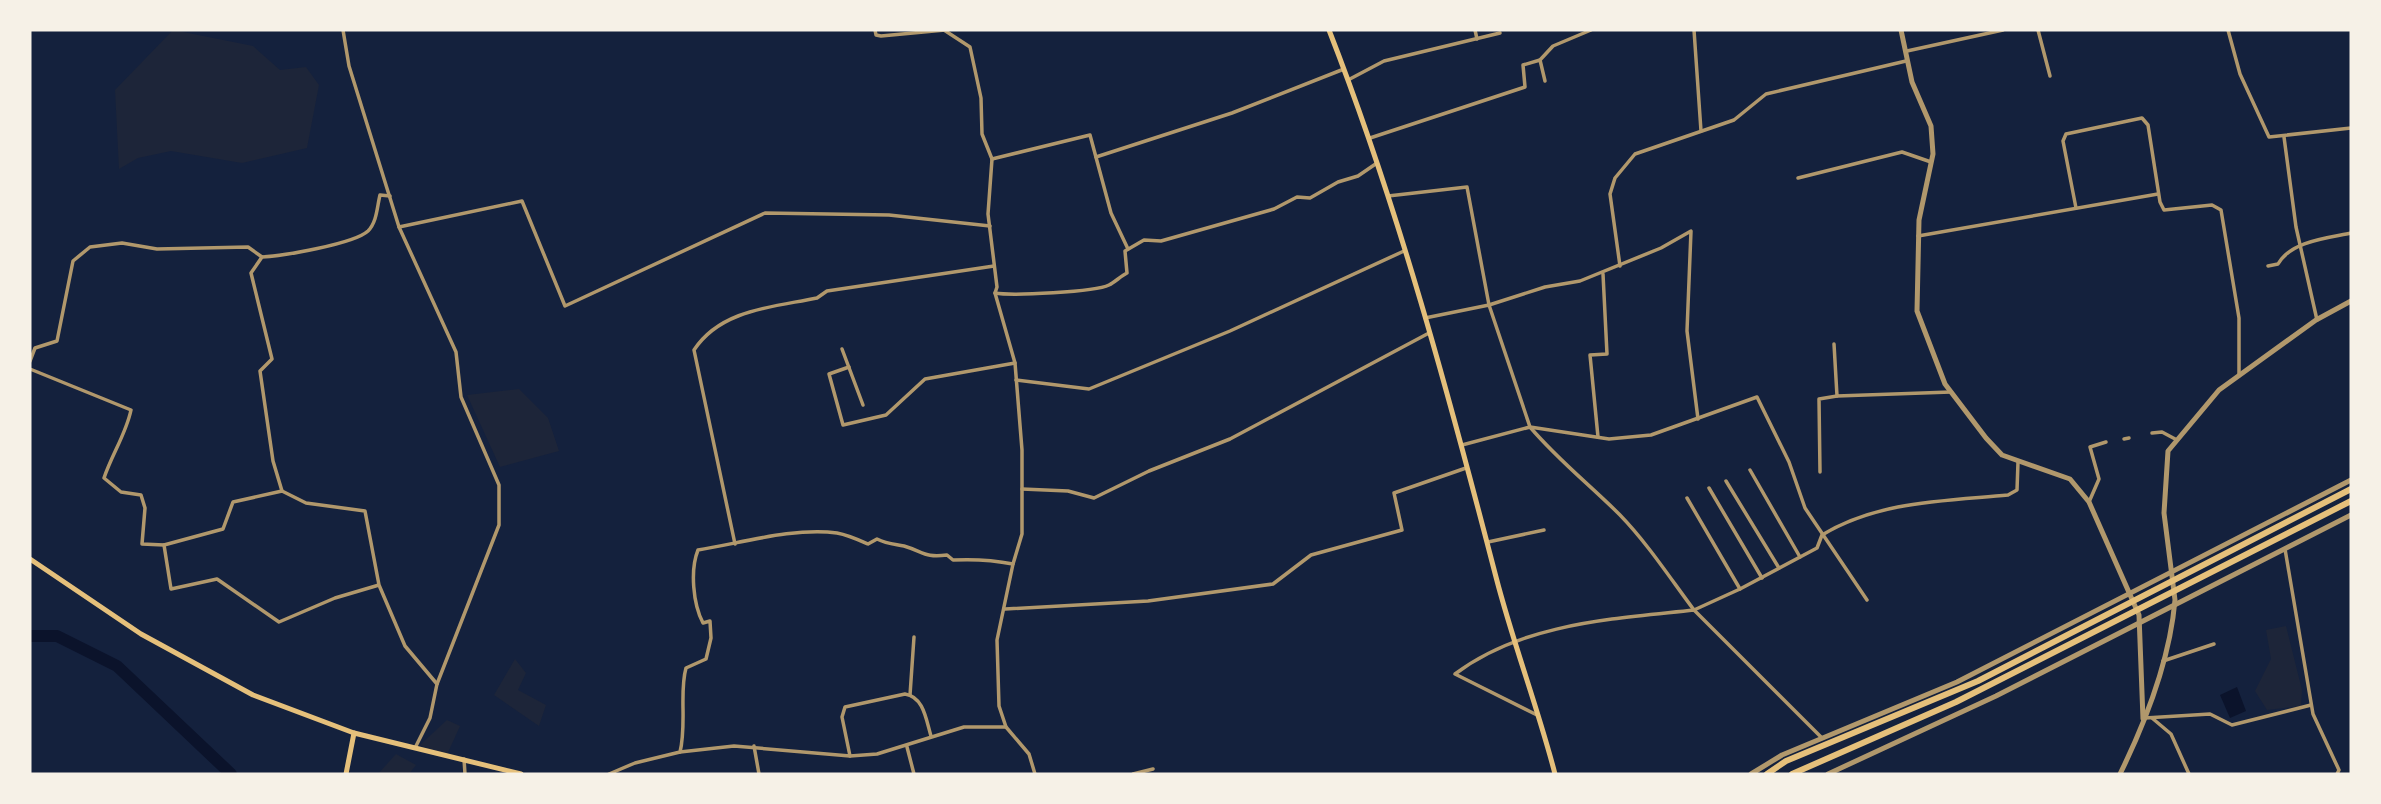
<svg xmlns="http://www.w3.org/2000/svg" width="2381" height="804" viewBox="0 0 2381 804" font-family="'Nunito Sans',sans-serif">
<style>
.green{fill:#1d2539}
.water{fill:#0b132b}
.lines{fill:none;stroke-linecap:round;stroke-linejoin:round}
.river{stroke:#0b132b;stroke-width:12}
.minor{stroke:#b1986c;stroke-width:3.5}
.tertiary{stroke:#b1986c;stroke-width:5}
.secondary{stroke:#e5c07b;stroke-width:5}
.trunk{stroke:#e5c07b;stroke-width:6}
</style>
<rect width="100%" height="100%" fill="#14213d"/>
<!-- green -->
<g class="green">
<path d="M 173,30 L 253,46 L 280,70 L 306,67 L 319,85 L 307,148 L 242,163 L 171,151 L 138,158 L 119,169 L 115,90 Z"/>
<path d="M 519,389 L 548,418 L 559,451 L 500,467 L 467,395 Z"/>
<path d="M 2286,626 L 2302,690 L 2301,706 L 2267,710 L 2255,691 L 2271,659 L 2266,630 Z"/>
<path d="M 515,659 L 526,673 L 518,690 L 546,705 L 539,726 L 494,695 Z"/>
<path d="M 447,720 L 460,726 L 446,757 L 420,745 Z"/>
<path d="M 396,754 L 416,765 L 409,774 L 378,774 Z"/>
</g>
<!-- water -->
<path class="water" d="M 2237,687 L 2246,711 L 2230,718 L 2220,695 Z"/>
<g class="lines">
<!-- river -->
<path class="river" d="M 30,636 L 57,636 L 117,666 L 231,774"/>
<!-- minor -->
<g class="minor">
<path d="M 343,30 L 349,66 L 399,227 L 522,201 L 565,306 L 765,213 L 889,215 L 990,226"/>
<path d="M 875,30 L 876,35 L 881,36 L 945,30"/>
<path d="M 944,30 L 970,47 L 981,98 L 982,134 L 992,159 L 988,214 L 997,287 L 995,293 L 1015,363 L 1022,450 L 1022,534 L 1013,564 L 997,640 L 999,706 L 1006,727 L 1029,754 L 1035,774"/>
<path d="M 1475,30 L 1477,39"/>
<path d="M 1694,30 L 1701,131"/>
<path d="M 2038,30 L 2050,76"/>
<path d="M 2228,30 L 2240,74 L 2269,137 L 2351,128"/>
<path d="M 1907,51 L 2003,30"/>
<path d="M 1540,60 L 1545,81"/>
<path d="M 1348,80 L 1384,61 L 1500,33"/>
<path d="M 2284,137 L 2296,227 L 2317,320"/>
<path d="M 1370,138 L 1525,87 L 1523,65 L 1540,60 L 1553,46 L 1591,30"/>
<path d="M 1096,157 L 1232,113 L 1344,69"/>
<path d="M 992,159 L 1090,135 L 1111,213 L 1128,249"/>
<path d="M 1798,178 L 1902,152 L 1931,162"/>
<path d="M 1388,196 L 1467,187 L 1489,305 L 1545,287 L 1580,281 L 1661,248 L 1691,231 L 1687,331 L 1698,419"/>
<path d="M 2076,208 L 2063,141 L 2066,134 L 2142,118 L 2148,125 L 2160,202 L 2164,210 L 2212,205 L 2221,210 L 2239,318 L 2239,376"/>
<path d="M 399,227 L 456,352 L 461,397 L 499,485 L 499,525 L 437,684 L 430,718 L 415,748"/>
<path d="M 1918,236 L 2158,194"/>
<path d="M 1620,266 L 1610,194 L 1615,178 L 1635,154 L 1734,120 L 1766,94 L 1906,61"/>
<path d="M 2268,266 L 2278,264 C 2291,241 2327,238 2351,233"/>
<path d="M 995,293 C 1012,296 1095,292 1109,285 C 1115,282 1121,276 1127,273 L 1125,251 L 1144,240 L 1161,241 L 1274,209 L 1297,197 L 1310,198 L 1338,182 L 1358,176 L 1377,163"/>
<path d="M 1425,318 L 1489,305 L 1530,427 L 1609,439 L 1651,435 L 1757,397 L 1789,462 L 1805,508 L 1867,600"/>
<path d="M 1834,344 L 1837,396 L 1951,392"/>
<path d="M 842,349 L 863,405"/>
<path d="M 30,361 L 35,348 L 57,341 L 73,261 L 90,247 L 122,243 L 157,249 L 248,247 L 262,257"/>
<path d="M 849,367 L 829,374 L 843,425 L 886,415 L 925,379 L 1015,363"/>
<path d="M 30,369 L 131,410 C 126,434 112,454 104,478 L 121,492 L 141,495 L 145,508 L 142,544 L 164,545"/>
<path d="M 1016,380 L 1089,389 L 1230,331 L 1404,251"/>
<path d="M 2152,433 L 2162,432 L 2177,440"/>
<path d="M 1598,437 L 1590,355 L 1607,354 L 1603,274"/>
<path d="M 2124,439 L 2129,438"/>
<path d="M 1462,445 L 1530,427 C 1558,460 1590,485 1620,515 C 1648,544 1670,578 1694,610 L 1740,589"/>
<path d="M 1750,470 L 1800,557"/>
<path d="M 1820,472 L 1819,399 L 1837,396"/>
<path d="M 1726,481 L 1779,568"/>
<path d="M 1709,488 L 1762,578"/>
<path d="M 1022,489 L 1068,491 L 1094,498 L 1149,471 L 1230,439 L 1429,333"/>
<path d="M 282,491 L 273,461 L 260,371 L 272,359 L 251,273 L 262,257 C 282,256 354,244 368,231 C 377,222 377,207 380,195 L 390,196"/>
<path d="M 1687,498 L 1740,589 L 1817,548 L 1822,535 C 1878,501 1944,501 2008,495 L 2017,490 L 2018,462"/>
<path d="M 2089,502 L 2099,479 L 2090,447 L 2106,442"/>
<path d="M 1488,542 L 1544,530"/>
<path d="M 735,544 L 694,350 C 721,309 774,307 817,298 L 827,291 L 994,266"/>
<path d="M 2285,549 L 2313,714 L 2339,770 L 2337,774"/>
<path d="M 379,585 L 335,598 L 279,622 L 217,579 L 171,589 L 164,545 L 223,529 L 233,502 L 282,491 L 306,503 L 365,511 L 379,585 L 405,646 L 437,684"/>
<path d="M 1005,609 L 1148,601 L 1273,584 L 1311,555 L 1402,530 L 1394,493 L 1466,468"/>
<path d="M 2163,661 L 2214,644"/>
<path d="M 910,695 L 914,637"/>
<path d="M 1537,715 L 1455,674 C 1523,623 1612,619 1694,610 L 1822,738"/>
<path d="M 2145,718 L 2210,714 L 2232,725 L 2311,705"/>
<path d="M 2152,718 L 2171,734 L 2189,774"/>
<path d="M 754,746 L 759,774"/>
<path d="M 907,747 L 914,774"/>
<path d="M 680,752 L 734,746 L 850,756 L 877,754 L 964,727 L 1006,727"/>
<path d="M 850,756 L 842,717 L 845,707 L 905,694 C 924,697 926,720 931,736"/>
<path d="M 464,759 L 465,774"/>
<path d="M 609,774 L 635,763 L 680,752 C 687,724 679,692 686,668 L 706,659 L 711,638 L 710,621 L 703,623 C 693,604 690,570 698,550 C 741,543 795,527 837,533 C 848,535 859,540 868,544 L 877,539 C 887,544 894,544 904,546 C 924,552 925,558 947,555 L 953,560 C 973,559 993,560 1013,564"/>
<path d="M 1133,774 L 1153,769"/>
</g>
<!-- tertiary -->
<g class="tertiary">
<path d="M 1901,30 L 1912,82 L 1931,126 L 1933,154 L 1919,220 L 1917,311 L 1945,384 L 1986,438 L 2002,455 L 2070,479 L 2089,502 L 2139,615 L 2143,719"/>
<path d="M 1751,774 L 1782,755 L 1957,682 L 2351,480"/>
<path d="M 1828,774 L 1996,696 L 2351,515"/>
<path d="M 2120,774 C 2146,721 2170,659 2175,600 L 2164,513 L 2168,451 L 2219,390 L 2316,320 L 2351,301"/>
</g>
<!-- secondary -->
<g class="secondary">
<path d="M 1329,30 C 1398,207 1448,392 1496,577 C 1513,643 1538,708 1555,774"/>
<path d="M 30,559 L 141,634 L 253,695 L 354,733 L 521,774"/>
<path d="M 346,774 L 354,733"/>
</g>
<!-- trunk -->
<g class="trunk">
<path d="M 1767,774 L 1786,761 L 1978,681 L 2351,489"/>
<path d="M 1792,774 L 1956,702 L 2351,501"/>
</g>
</g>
<!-- border -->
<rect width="2381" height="804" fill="none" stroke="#f6f1e7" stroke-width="63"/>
</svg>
